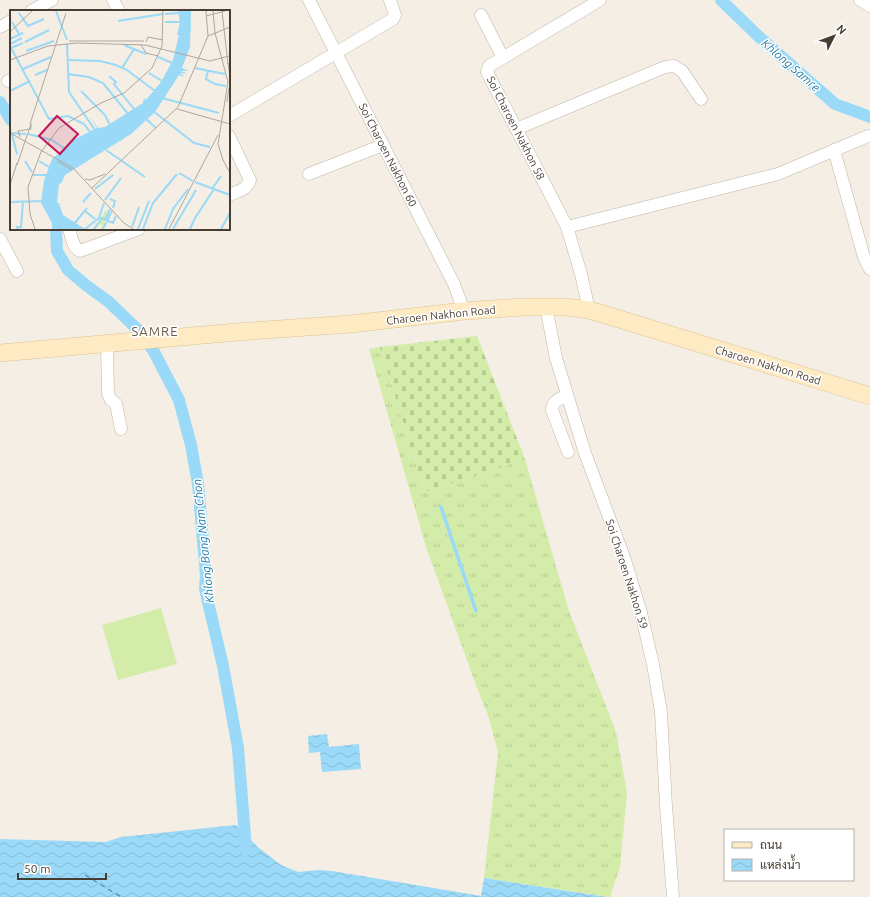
<svg xmlns="http://www.w3.org/2000/svg" width="870" height="897" viewBox="0 0 870 897" font-family="Ubuntu,Sarabun,sans-serif">
<style>
.grass{fill:url(#grass-tufts)}
.cemetery{fill:url(#cemetery-stones)}
.pitch{fill:#d4eca9}
.water{fill:url(#water-waves)}
.lines{fill:none;stroke-linecap:round;stroke-linejoin:round}
.stream{stroke:#9ad9f7;stroke-width:3.5}
.canal{stroke:#9ad9f7;stroke-width:12}
.ferry{stroke:#217dab;stroke-width:1;stroke-dasharray:5 4;stroke-linecap:butt}
.minor-casing{stroke:#c0b5a6;stroke-width:13}
.secondary-casing{stroke:#dcc291;stroke-width:18}
.minor{stroke:#fff;stroke-width:12}
.secondary{stroke:#ffebc3;stroke-width:17}
.labels{text-anchor:middle;dominant-baseline:central;stroke-width:3;stroke-linejoin:round;paint-order:stroke}
.street-label{font-size:11px;fill:#473d33;stroke:#fff}
.water-label{font-size:12px;font-style:italic;fill:#217dab;stroke:#fff}
.quarter-label{font-size:13px;letter-spacing:1px;fill:#6a5a4a;stroke:#fff}
.inset-river{fill:none;stroke:#9ad9f7;stroke-width:2}
.inset-road{fill:none;stroke:#afa79d;stroke-width:1}
.view{fill:#c2185b;fill-opacity:0.15;stroke:#c2185b;stroke-width:2}
.inset-edge{fill:none;stroke:#473d33;stroke-width:2}
</style>
<defs>
<pattern id="grass-tufts" width="24" height="20" patternUnits="userSpaceOnUse"><rect width="24" height="20" fill="#d4eca9"/><path d="M3 7l-1-3M5 7V3M7 7l1-3M15 17l-1-3M17 17v-4M19 17l1-3" fill="none" stroke="#b7cb92"/></pattern>
<pattern id="cemetery-stones" width="16" height="16" patternUnits="userSpaceOnUse"><rect width="16" height="16" fill="#d4eca9"/><path d="M2 7V4a2 2 0 0 1 4 0v3zM10 15v-3a2 2 0 0 1 4 0v3z" fill="#b7cb92"/></pattern>
<pattern id="water-waves" width="16" height="10" patternUnits="userSpaceOnUse"><rect width="16" height="10" fill="#9ad9f7"/><path d="M0 5q4-4 8 0t8 0" fill="none" stroke="#86bbd4"/></pattern>
</defs>
<rect width="100%" height="100%" fill="#f4eee4"/>
<!-- grass -->
<path class="grass" d="M 380,347 L 425,492 L 525,459 L 569,611 L 616,732 L 627,793 L 620,867 L 610,897 L 484,878 L 498,752 L 488,715 L 477,688 L 426,547 L 369,349 Z"/>
<!-- cemetery -->
<path class="cemetery" d="M 477,336 L 525,459 L 425,492 L 380,347 Z"/>
<!-- pitch -->
<path class="pitch" d="M 161,608 L 177,664 L 118,680 L 102,625 Z"/>
<!-- water -->
<g class="water">
<path d="M 327,734 L 329,747 L 359,744 L 361,769 L 322,772 L 320,752 L 309,753 L 308,736 Z"/>
<path d="M 236,825 L 259,848 L 281,865 L 298,872 L 318,870 L 332,871 L 481,896 L 484,878 L 607,897 L 0,897 L 0,839 L 106,842 L 121,837 Z"/>
</g>
<g class="lines">
<!-- stream -->
<path class="stream" d="M 441,507 L 476,611"/>
<!-- canal -->
<g class="canal">
<path d="M 721,0 L 757,35 L 835,104 L 870,117"/>
<path d="M 0,102 L 11,120"/>
<path d="M 56,229 L 57,251 L 68,270 L 87,286 L 109,302 L 137,329 L 153,350 L 179,400 L 191,445 L 198,484 L 206,575 L 205,589 L 223,666 L 238,748 L 246,849"/>
</g>
<!-- ferry -->
<path class="ferry" d="M 85,875 L 121,897"/>
<!-- minor casing -->
<g class="minor-casing">
<g id="minor">
<path d="M 113,0 L 119,11"/>
<path d="M 309,0 L 454,284 L 464,311"/>
<path d="M 860,0 L 870,6"/>
<path d="M 31,11 L 52,0"/>
<path d="M 481,15 L 503,58"/>
<path d="M 0,27 L 11,21"/>
<path d="M 8,81 L 11,80"/>
<path d="M 229,116 L 393,19 L 395,15 L 390,0"/>
<path d="M 516,129 L 665,67 L 674,66 L 682,71 L 701,99"/>
<path d="M 229,136 L 250,180 C 247,190 238,191 229,195"/>
<path d="M 834,150 L 864,257 L 870,269"/>
<path d="M 309,174 L 383,145"/>
<path d="M 567,227 L 778,174 L 868,136"/>
<path d="M 69,229 C 72,237 72,247 80,251 L 139,229"/>
<path d="M 0,239 L 17,271"/>
<path d="M 546,307 L 556,358 L 585,453 L 624,557 L 640,609 L 653,664 L 661,712 L 666,806 L 673,897"/>
<path d="M 589,310 L 581,274 L 567,227 L 487,72 L 489,66 L 600,0"/>
<path d="M 107,344 L 108,394 L 111,400 L 116,404 L 121,429"/>
<path d="M 567,395 C 560,399 552,401 552,410 L 568,452"/>
</g>
</g>
<!-- secondary casing -->
<g class="secondary-casing">
<path id="secondary" d="M 0,353 L 237,332 L 351,324 L 464,311 L 523,307 L 567,307 L 589,310 L 603,314 L 870,396"/>
</g>
<!-- minor -->
<use href="#minor" class="minor"/>
<!-- secondary -->
<use href="#secondary" class="secondary"/>
</g>
<g class="labels">
<!-- street labels -->
<g class="street-label">
<text transform="translate(516 128) rotate(63)">Soi Charoen Nakhon 58</text>
<text transform="translate(388 155) rotate(63)">Soi Charoen Nakhon 60</text>
<text transform="translate(441 315) rotate(-6)">Charoen Nakhon Road</text>
<text transform="translate(768 365) rotate(17)">Charoen Nakhon Road</text>
<text transform="translate(627 574) rotate(72)">Soi Charoen Nakhon 59</text>
</g>
<!-- water labels -->
<g class="water-label">
<text transform="translate(791 65) rotate(41)">Khlong Samre</text>
<text transform="translate(203 541) rotate(-96)">Khlong Bang Nam Chon</text>
</g>
<!-- quarter labels -->
<g class="quarter-label">
<text x="155" y="331">SAMRE</text>
</g>
</g>
<!-- overview -->
<g transform="translate(10 10)">
<rect width="220" height="220" fill="#f4eee4"/>
<path d="M 96,200 L 100,206 L 99,210 L 93,211 L 95,212 L 93,218 L 95,218 L 90,219 L 93,215 L 90,214 L 85,219 Z" fill="#d4eca9"/>
<path d="M 168,1 L 181,1 L 180,37 L 172,58 L 179,61 L 171,61 L 178,64 L 170,63 L 175,67 L 169,65 L 145,102 L 121,124 L 55,165 L 51,174 L 49,173 L 47,193 L 49,193 L 53,205 L 75,219 L 42,219 L 42,213 L 31,193 L 34,171 L 42,149 L 63,130 L 87,118 L 80,106 L 88,118 L 95,117 L 133,93 L 134,88 L 136,90 L 151,72 L 163,50 L 169,25 L 167,25 L 170,12 Z" fill="#9ad9f7"/>
<path class="inset-river" d="M 46,1 L 57,30M 171,1 L 173,43M 173,1 L 175,44M 9,3 L 18,16 L 34,9M 155,4 L 169,3M 175,7 L 180,18 L 175,44M 108,11 L 153,4M 2,12 L 9,24M 155,12 L 170,12M 0,29 L 13,23M 15,32 L 39,20M 0,34 L 12,28M 57,34 L 59,82 L 85,120M 176,34 L 177,7M 114,35 L 136,44M 0,36 L 39,109 L 58,106 L 74,114 L 80,122M 1,38 L 13,33M 175,39 L 177,1M 16,41 L 44,31M 148,47 L 162,53M 59,50 L 90,51 L 106,55 L 117,60 L 145,81M 112,58 L 124,39M 185,58 L 215,64M 13,59 L 41,47M 198,61 L 196,69 L 205,74 L 216,76M 139,63 L 152,71M 58,64 L 79,67 L 93,73 L 119,105M 25,65 L 37,60M 99,66 L 106,72 L 104,74 L 124,99M 0,81 L 20,71M 71,81 L 95,105 L 100,115M 152,88 L 209,103M 143,98 L 171,52M 143,101 L 184,133 L 200,137M 135,108 L 146,118M 0,119 L 1,123 L 16,124M 123,120 L 125,114 L 140,103M 2,124 L 7,144M 18,124 L 42,130 L 55,139M 112,126 L 147,88 L 160,69M 96,140 L 135,167M 51,142 L 75,135 L 110,130 L 132,107 L 140,102 L 174,46M 15,151 L 22,162M 29,151 L 41,158M 169,163 L 183,171M 23,165 L 38,165M 185,172 L 220,185M 85,179 L 103,165M 202,179 L 211,166M 100,189 L 105,191 L 103,198M 95,190 L 111,168M 0,192 L 35,191M 73,192 L 81,183M 75,201 L 85,209M 89,207 L 103,213 L 106,206M 185,208 L 204,179M 95,210 L 100,199M 122,217 L 129,197M 8,219 L 7,217 L 11,217 L 13,192M 60,219 L 77,198M 75,219 L 89,208 L 94,193M 84,219 L 92,208M 93,219 L 102,201M 128,219 L 139,191M 133,219 L 143,193 L 167,164M 155,219 L 163,199 L 178,179M 163,219 L 186,180M 180,219 L 185,208M 211,219 L 220,203"/>
<path class="inset-road" d="M 203,1 L 205,23 L 218,72 L 208,134 L 213,150 L 220,163M 212,1 L 218,54M 196,6 L 215,1M 0,22 L 22,1M 198,26 L 220,17M 59,31 L 134,31M 136,32 L 138,27 L 153,30M 131,35 L 136,43 L 148,46M 0,50 L 38,36 L 67,33 L 135,35 L 200,51 L 219,46M 218,53 L 220,66M 217,92 L 219,78M 167,99 L 220,114M 20,114 L 56,3M 0,123 L 63,158 L 114,213 L 123,219M 10,127 L 8,121 L 21,119 L 21,113M 47,151 L 62,160M 7,155 L 21,114M 75,169 L 80,170 L 95,164M 0,175 L 7,153M 82,178 L 168,97 L 198,26 L 196,1M 25,219 L 20,204 L 18,177 L 31,142 L 49,118 L 91,93 L 114,83 L 142,58 L 152,36 L 153,1M 159,219 L 208,125"/>
<path class="view" d="M 47,106 L 68,124 L 50,144 L 29,126 Z"/>
<rect width="220" height="220" class="inset-edge"/>
</g>
<!-- legend -->
<rect x="724" y="829" width="130" height="52" fill="#ffffff" stroke="#b5b1ad"/>
<rect x="732" y="842" width="20" height="6" fill="#ffebc3" stroke="#b5b1ad"/>
<text x="760" y="849" font-size="12" fill="#473d33">ถนน</text>
<rect x="732" y="859" width="20" height="12" fill="url(#water-waves)" stroke="#b5b1ad"/>
<text x="760" y="869" font-size="12" fill="#473d33">แหล่งน้ำ</text>
<!-- north arrow -->
<g transform="translate(834 36) rotate(48)" stroke="#ffffff" stroke-width="3" paint-order="stroke">
<path d="M0-3L7 15L0 10L-7 15Z" fill="#473d33"/>
<text y="-6" font-size="11" font-weight="bold" text-anchor="middle" fill="#473d33">N</text>
</g>
<!-- scale -->
<path d="M18 873v6h88v-6" fill="none" stroke="#473d33" stroke-width="2"/>
<text x="24" y="873" font-size="12" fill="#473d33" stroke="#ffffff" stroke-width="3" paint-order="stroke">50 m</text>
</svg>
